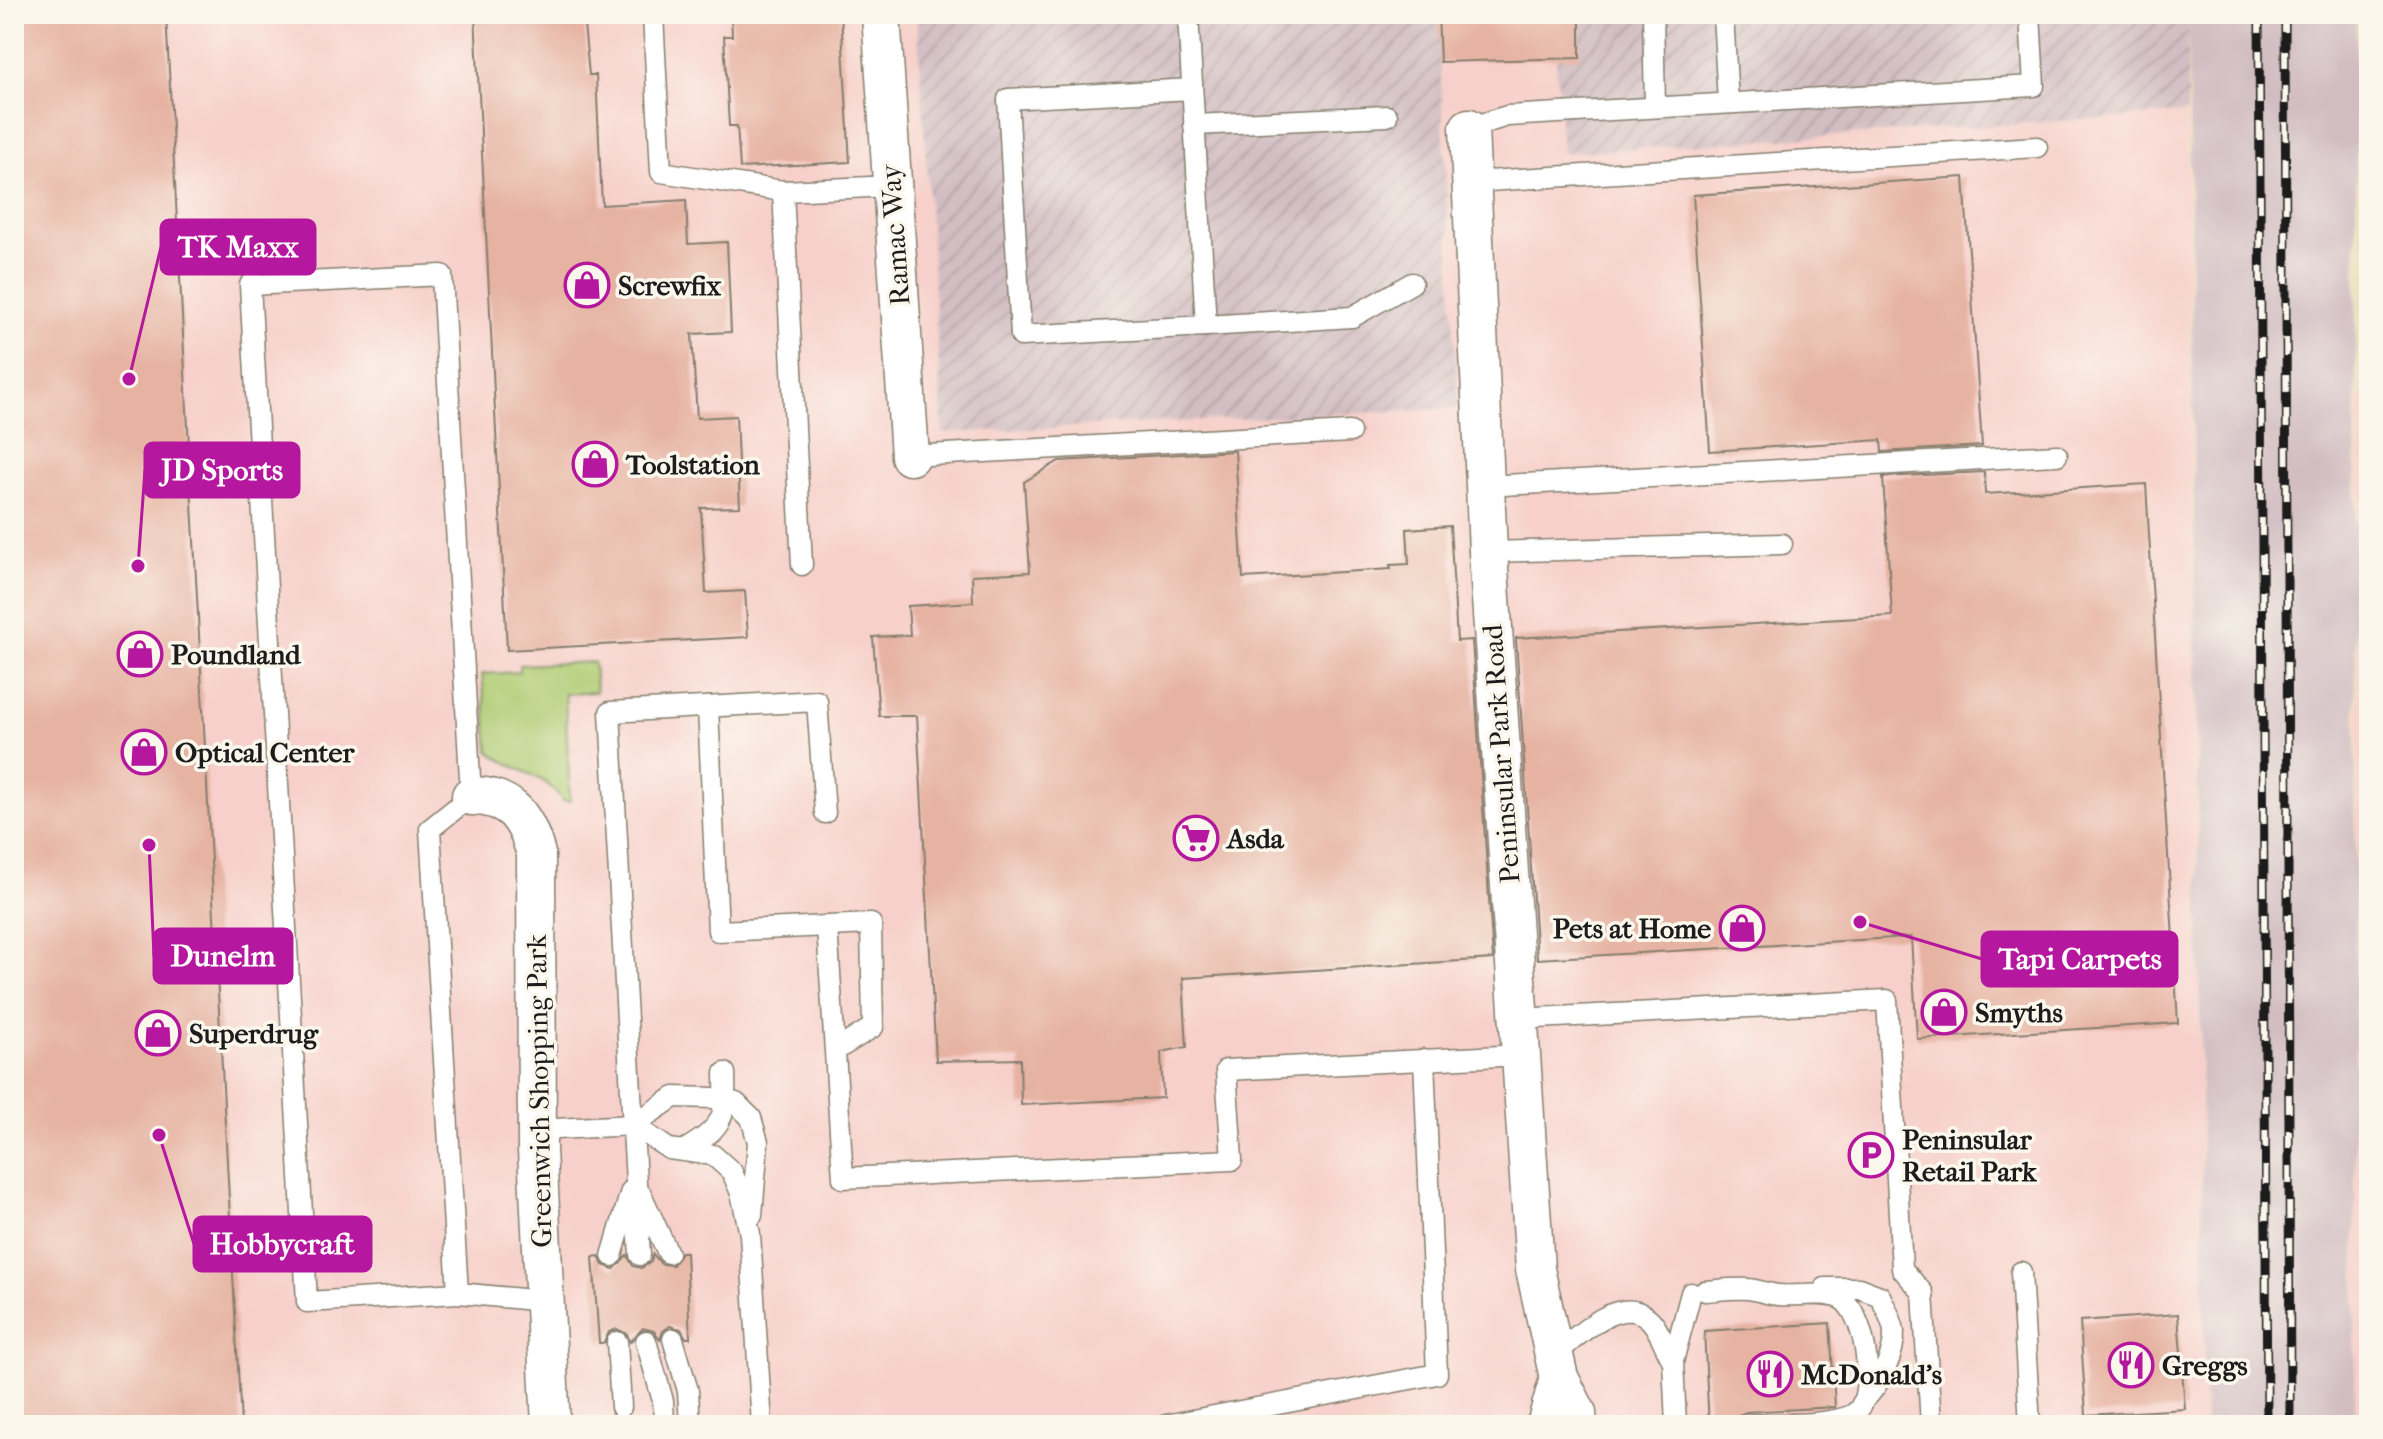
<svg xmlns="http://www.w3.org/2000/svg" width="2383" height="1439" viewBox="0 0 2383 1439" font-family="'IM FELL French Canon',serif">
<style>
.built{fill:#f7d0cb}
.industrial{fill:url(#industrial-furrows)}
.railway{fill:#d2bec2}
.grass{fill:#aecb71;stroke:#657446;stroke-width:2}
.building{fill:#e6b2a2}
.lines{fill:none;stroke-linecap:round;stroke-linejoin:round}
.service-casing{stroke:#857e6e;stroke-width:23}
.minor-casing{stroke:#857e6e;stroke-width:41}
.service{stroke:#fff;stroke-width:20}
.minor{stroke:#fff;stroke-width:38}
.rail-casing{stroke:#1c1c1c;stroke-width:9}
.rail{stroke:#fbf7ec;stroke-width:6;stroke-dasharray:18;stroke-linecap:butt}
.labels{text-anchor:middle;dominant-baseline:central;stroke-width:7;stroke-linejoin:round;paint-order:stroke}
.street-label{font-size:28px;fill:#1c1c1c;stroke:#fbf7ec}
.poi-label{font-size:28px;font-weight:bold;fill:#1c1c1c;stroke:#fbf7ec;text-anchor:start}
.leader{fill:none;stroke:#b5179e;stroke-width:3}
.callout-dot{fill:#b5179e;stroke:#fbf7ec;stroke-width:3}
.callout{fill:#b5179e;stroke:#b5179e;stroke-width:3}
.callout-label{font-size:30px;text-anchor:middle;font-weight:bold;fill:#fff}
</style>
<defs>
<pattern id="industrial-furrows" width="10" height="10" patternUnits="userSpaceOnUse" patternTransform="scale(2)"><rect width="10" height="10" fill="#d2bec2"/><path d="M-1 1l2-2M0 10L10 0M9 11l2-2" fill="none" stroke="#b4a3a6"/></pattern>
</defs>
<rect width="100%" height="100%" fill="#fbf7ec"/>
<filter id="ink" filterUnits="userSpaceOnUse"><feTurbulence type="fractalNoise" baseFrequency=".0125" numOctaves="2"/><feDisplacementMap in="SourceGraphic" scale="16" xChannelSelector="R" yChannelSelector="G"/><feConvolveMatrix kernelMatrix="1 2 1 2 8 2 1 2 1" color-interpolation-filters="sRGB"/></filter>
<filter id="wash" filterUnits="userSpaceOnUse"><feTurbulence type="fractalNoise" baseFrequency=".006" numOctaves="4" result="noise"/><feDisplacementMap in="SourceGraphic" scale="32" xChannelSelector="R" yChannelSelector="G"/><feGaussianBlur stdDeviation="1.8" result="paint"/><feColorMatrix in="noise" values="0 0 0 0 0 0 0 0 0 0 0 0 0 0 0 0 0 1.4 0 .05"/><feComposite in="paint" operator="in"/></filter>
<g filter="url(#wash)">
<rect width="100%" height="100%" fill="#eee0bf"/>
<!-- built -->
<g class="built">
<path d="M 14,14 L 917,14 L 943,433 L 1458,408 L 1440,62 L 1556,58 L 1563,152 L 2187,113 L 2205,1425 L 14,1425 Z"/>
<path d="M 2369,394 L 2369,1425 L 2355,1425 L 2358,395 Z"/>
</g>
<!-- industrial -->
<path class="industrial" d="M 917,14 L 2188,14 L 2187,113 L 1562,153 L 1556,58 L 1440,62 L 1458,408 L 943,433 Z"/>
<!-- railway -->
<path class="railway" d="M 2188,14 L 2356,14 L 2355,1425 L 2205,1425 Z"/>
<!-- grass -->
<path class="grass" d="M 594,662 L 596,692 L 565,694 L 570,801 L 563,801 C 544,772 513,772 489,751 L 482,674 L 519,672 L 519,665 Z"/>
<g id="blocks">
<!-- building -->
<g class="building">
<path d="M 14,14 L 166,14 L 241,1425 L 14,1425 Z"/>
<path d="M 475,14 L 583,14 L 589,75 L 596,75 L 602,205 L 686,200 L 688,244 L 727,242 L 731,332 L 692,334 L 697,418 L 736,416 L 740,507 L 701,508 L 706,593 L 745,591 L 748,637 L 507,650 Z"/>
<path d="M 731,14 L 841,14 L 850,162 L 740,168 L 737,126 L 729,126 L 724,36 L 732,36 Z"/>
<path d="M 1438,14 L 1580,14 L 1580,58 L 1440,62 Z"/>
<path d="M 1964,177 L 1982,446 L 1882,452 L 1881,440 L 1710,451 L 1693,195 Z"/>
<path d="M 1235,451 L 1243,578 L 1391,569 L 1390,565 L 1409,564 L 1407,529 L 1450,526 L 1457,641 L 1472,640 L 1493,959 L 1183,978 L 1187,1047 L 1161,1052 L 1163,1098 L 1021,1105 L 1020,1059 L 936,1061 L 917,716 L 879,716 L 873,637 L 910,635 L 908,606 L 973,602 L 972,575 L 1030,572 L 1024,482 L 1059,461 Z"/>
<path d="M 1984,472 L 1985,494 L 2146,484 L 2178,1023 L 1917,1039 L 1911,937 L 1537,959 L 1516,638 L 1892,616 L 1883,477 Z"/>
<path d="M 681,1252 L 686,1252 L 690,1338 L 686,1338 L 681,1329 L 670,1326 L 663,1331 L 660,1340 L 654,1331 L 643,1328 L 630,1342 L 627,1334 L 617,1329 L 609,1332 L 604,1343 L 599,1343 L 593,1257 L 599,1256 L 603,1265 L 614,1269 L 627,1255 L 633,1266 L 641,1268 L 651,1262 L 653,1254 L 661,1264 L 673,1265 Z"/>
<path d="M 2178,1314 L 2185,1409 L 2086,1415 L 2080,1321 Z"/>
<path d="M 1830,1323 L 1835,1407 L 1746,1412 L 1739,1415 L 1734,1424 L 1709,1425 L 1704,1331 Z"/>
</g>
</g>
</g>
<g filter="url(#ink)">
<use href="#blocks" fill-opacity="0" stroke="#857e6e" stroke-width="2"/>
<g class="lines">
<!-- service casing -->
<g class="service-casing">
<g id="service">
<path d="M 653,14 L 661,172 L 783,191 L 892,186"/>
<path d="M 1188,14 L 1206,326 L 1021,336 L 1008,99 L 1192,89"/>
<path d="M 1653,14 L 1655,106"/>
<path d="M 1723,14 L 1728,103"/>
<path d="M 1194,125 L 1387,116"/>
<path d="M 1469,128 L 1507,116 L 2034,86 L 2030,14"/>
<path d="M 1472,182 L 2037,147"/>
<path d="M 783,191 L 802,565"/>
<path d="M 1206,326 L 1352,317 L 1412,283"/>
<path d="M 910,456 L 1350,432"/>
<path d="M 1486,486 L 2057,455"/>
<path d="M 1488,552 L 1782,544"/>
<path d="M 708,707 L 718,931 L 871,924 L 873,1027 L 836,1050"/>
<path d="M 827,926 L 843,1178 L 1232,1160 L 1226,1070 L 1520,1055"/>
<path d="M 1518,1019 L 1887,1000 L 1902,1269 L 1923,1293 L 1931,1425"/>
<path d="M 633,1125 L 669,1149 L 713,1155 L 732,1172 L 741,1193 L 750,1234 L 762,1425"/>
<path d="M 536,1130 L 633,1125 L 674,1097 L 714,1098 L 736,1103 L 751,1118 L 758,1142 L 752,1215"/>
<path d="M 686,1149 C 725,1127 726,1115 725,1073"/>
<path d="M 641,1194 L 668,1253"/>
<path d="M 640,1255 L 610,712 L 817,701 L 825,813"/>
<path d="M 612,1256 L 631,1191"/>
<path d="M 2021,1272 L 2030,1425"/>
<path d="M 1825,1288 L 1859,1288 L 1880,1296 C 1885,1307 1893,1320 1894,1332 C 1895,1355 1879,1385 1864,1400"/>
<path d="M 1705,1291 C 1719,1290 1734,1288 1748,1289 C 1758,1290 1768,1294 1778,1295 C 1797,1297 1821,1291 1839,1298 C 1866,1309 1878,1397 1855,1413 C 1834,1427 1773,1423 1747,1425"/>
<path d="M 458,1293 L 430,829 L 471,796 L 442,275 L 250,285 L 307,1302 L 458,1293 L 544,1301"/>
<path d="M 673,1339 L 688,1391 L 690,1425"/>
<path d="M 646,1341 L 663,1401 L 664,1425"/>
<path d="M 617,1342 L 621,1407"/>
<path d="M 1555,1355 C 1575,1338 1619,1293 1648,1318 C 1659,1327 1665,1349 1673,1361"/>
<path d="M 1166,1425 L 1437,1374 L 1424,1059"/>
<path d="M 1676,1425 L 1673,1361 L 1691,1293"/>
</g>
</g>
<!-- minor casing -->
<g class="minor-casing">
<g id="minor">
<path d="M 881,14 L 910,456"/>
<path d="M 1469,128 L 1488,552 L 1535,1269 L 1559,1378 L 1577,1413 L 1578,1425"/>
<path d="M 471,796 C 512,796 526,818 536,854 L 537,1150 L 551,1425"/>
<path d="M 1546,1425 L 1559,1378"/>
</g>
</g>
<!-- service -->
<use href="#service" class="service"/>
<!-- minor -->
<use href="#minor" class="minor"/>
<!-- rail casing -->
<g class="rail-casing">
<g id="rail">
<path d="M 2259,14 L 2267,1425"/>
<path d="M 2285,14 L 2290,1425"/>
</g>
</g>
<!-- rail -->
<use href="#rail" class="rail"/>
</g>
</g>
<!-- icons -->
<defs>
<g id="shop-ring" transform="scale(2.3)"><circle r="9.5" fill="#fbf7ec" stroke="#b5179e" stroke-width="1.5"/><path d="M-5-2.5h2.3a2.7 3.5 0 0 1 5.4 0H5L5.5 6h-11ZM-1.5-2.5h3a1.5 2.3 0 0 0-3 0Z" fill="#b5179e"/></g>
<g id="supermarket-ring" transform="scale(2.3)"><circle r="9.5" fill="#fbf7ec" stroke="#b5179e" stroke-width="1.5"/><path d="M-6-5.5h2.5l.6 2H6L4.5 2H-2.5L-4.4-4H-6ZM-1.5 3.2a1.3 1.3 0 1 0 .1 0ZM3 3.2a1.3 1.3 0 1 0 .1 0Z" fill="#b5179e"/></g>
<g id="parking-ring" transform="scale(2.3)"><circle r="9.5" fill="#fbf7ec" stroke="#b5179e" stroke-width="1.5"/><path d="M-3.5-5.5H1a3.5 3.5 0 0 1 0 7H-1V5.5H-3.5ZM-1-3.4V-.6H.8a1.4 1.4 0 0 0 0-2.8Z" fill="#b5179e"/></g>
<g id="restaurant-ring" transform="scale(2.3)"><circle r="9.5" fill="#fbf7ec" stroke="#b5179e" stroke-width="1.5"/><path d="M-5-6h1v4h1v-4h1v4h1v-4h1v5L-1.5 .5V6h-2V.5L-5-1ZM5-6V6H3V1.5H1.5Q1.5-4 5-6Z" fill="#b5179e"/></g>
</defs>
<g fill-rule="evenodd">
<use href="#shop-ring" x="587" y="285"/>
<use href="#shop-ring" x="595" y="464"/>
<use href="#shop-ring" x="140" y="654"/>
<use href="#shop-ring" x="144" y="752"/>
<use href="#supermarket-ring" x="1196" y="838"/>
<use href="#shop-ring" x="1742" y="928"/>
<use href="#shop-ring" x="1944" y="1012"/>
<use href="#shop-ring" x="158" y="1033"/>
<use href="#parking-ring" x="1871" y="1155"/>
<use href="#restaurant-ring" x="2131" y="1365"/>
<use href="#restaurant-ring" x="1770" y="1374"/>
</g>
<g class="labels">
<!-- street labels -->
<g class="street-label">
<text transform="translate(895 235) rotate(-94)">Ramac Way</text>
<text transform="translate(1501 754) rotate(-94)">Peninsular Park Road</text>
<text transform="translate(539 1091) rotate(-91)">Greenwich Shopping Park</text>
</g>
<!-- poi labels -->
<g class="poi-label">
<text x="618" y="285">Screwfix</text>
<text x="626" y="464">Toolstation</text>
<text x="171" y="654">Poundland</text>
<text x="175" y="752">Optical Center</text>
<text x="1227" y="838">Asda</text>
<text x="1711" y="928" text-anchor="end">Pets at Home</text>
<text x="1975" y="1012">Smyths</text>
<text x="189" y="1033">Superdrug</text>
<text x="1902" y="1139">Peninsular<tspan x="1902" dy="32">Retail Park</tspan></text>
<text x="2162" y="1365">Greggs</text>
<text x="1801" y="1374">McDonald's</text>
</g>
</g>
<!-- callouts -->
<path class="leader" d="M129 379L161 247M138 566L145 470M149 845L154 956M1860 922L1982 959M159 1135L194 1244"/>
<g class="callout-dot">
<circle cx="129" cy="379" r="8"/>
<circle cx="138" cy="566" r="8"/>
<circle cx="149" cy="845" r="8"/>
<circle cx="1860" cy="922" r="8"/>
<circle cx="159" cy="1135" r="8"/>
</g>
<g class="callout">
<rect x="161" y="220" width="154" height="54" rx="8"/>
<rect x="145" y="443" width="154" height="54" rx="8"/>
<rect x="154" y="929" width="138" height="54" rx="8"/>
<rect x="1982" y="932" width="195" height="54" rx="8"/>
<rect x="194" y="1217" width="177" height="54" rx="8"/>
</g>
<g class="callout-label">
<text x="238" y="257">TK Maxx</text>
<text x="222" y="480">JD Sports</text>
<text x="223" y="966">Dunelm</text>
<text x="2080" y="969">Tapi Carpets</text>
<text x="282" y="1254">Hobbycraft</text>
</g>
<!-- margin -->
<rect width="2383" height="1439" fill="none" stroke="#fbf7ec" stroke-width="48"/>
</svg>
